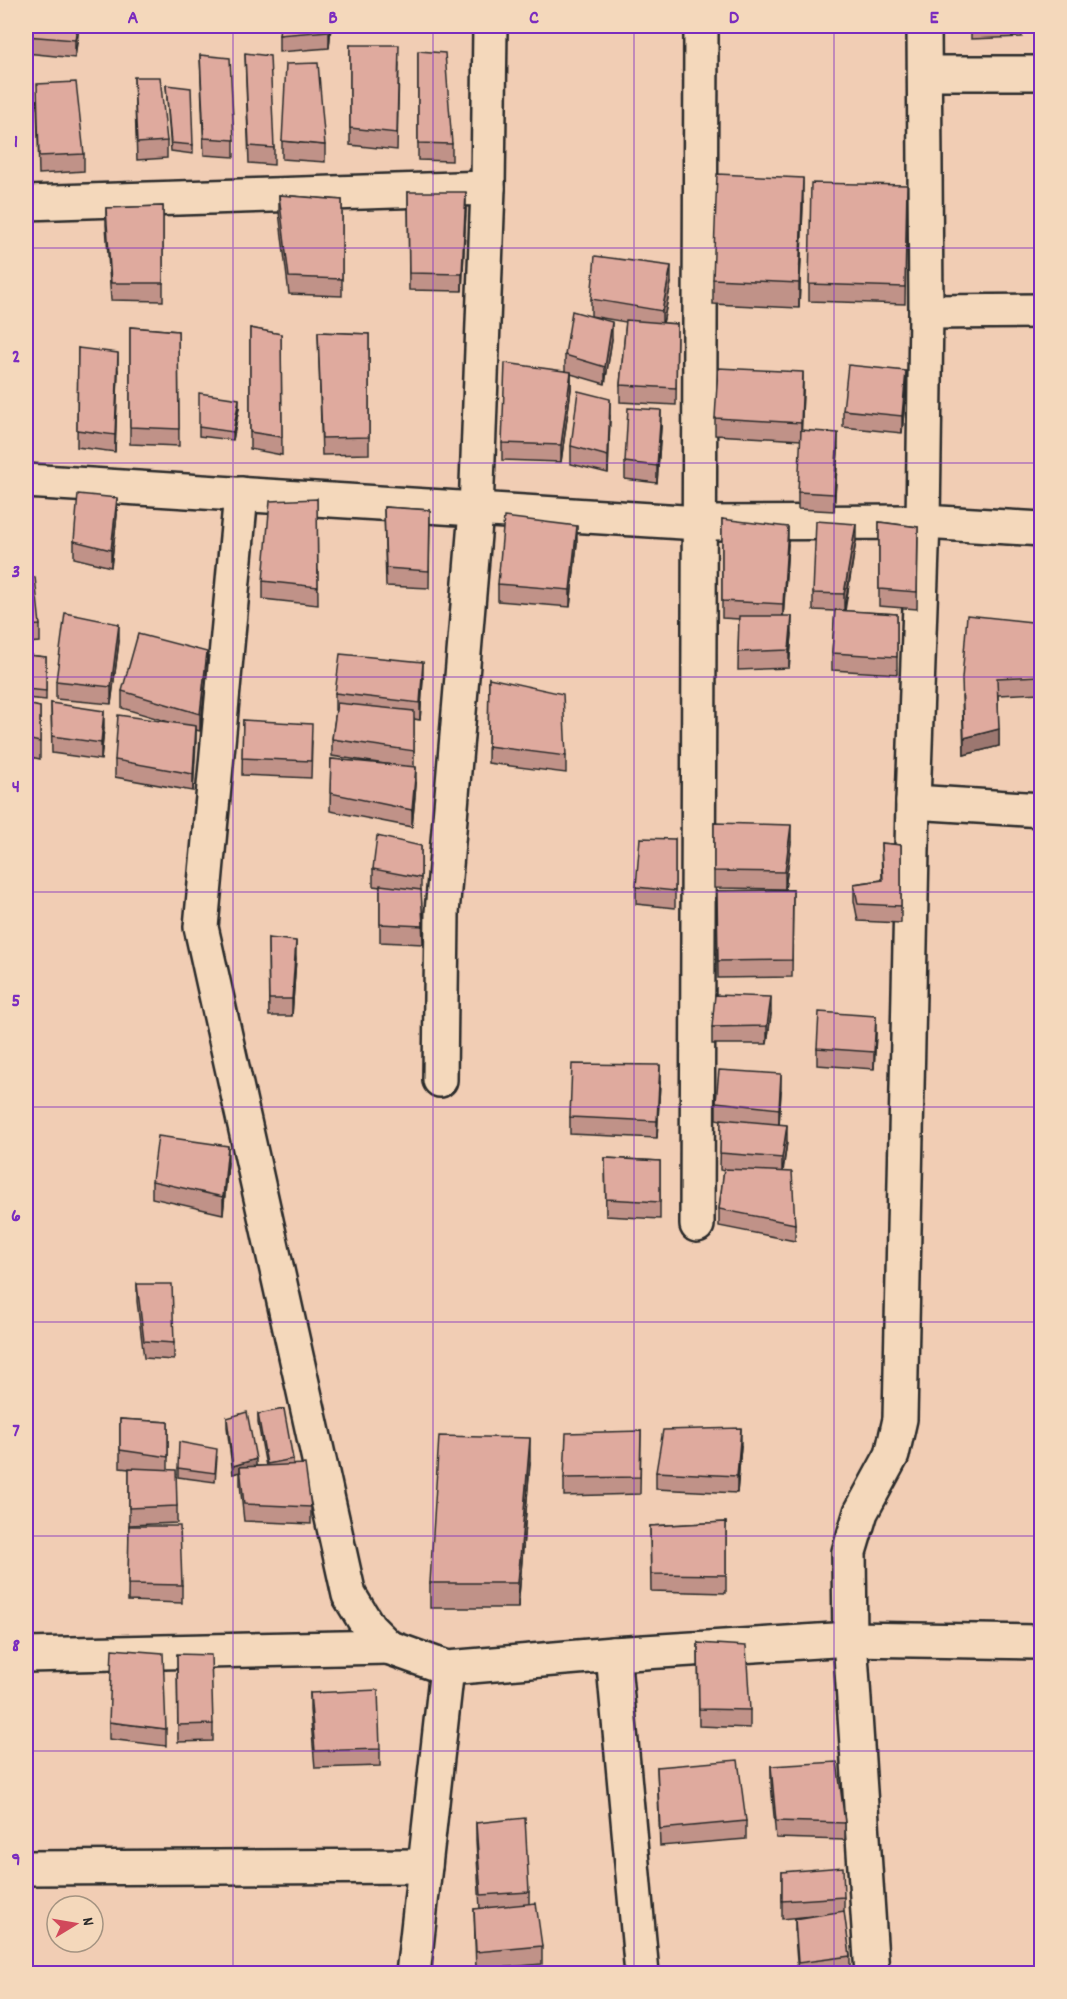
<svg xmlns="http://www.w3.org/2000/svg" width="1067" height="1999" viewBox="0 0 1067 1999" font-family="Dekko,sans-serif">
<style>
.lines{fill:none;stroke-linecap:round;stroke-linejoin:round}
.minor-casing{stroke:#2b2b2b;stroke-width:38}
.minor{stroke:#f4d8bb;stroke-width:33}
.wall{fill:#c09288;stroke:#2b2b2b;stroke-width:1.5}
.shaded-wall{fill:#9c776f;stroke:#2b2b2b;stroke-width:1.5}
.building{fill:#dfaa9e;stroke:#2b2b2b;stroke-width:1.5}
.grid{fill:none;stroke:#7b2cbf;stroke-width:1.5;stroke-opacity:0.55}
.neatline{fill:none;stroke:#7b2cbf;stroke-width:2}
.grid-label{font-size:20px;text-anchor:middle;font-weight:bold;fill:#7b2cbf}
</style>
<rect width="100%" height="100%" fill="#f1cdb4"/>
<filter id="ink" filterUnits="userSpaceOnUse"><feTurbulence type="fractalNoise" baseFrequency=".0167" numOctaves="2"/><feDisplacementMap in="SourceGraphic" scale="12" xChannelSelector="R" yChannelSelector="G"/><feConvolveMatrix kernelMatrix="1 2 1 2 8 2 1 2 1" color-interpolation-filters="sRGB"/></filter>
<g filter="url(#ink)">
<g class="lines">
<!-- minor casing -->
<g class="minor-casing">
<g id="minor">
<path d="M 924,26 L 926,312 L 923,522 L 1042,529"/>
<path d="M 927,73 L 1042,73"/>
<path d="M 26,203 L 488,188"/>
<path d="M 926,312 L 1042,311"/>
<path d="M 26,481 L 699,523 L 923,522 L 913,802 L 900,1419 L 892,1455 L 861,1512 L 849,1552 L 850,1639 L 872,1974"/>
<path d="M 241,494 L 201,927 L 349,1595 L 369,1628 L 388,1647 L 447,1668 L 613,1654 L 850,1639 L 1035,1642"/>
<path d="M 913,802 L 1042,810"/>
<path d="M 440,1080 L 442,913 L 476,511 L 488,188 L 490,26"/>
<path d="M 697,1225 L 701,26"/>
<path d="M 613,1654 L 642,1974"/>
<path d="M 26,1655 L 388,1647"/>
<path d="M 26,1868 L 425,1866"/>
<path d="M 413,1974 L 447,1668"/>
</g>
</g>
<!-- minor -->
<use href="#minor" class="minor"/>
</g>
<!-- wall -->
<g class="wall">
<path d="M 26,26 L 79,26 L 75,58 L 26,53 Z"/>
<path d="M 331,26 L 329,48 L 279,52 L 279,35 Z"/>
<path d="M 971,26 L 1022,26 L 1022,37 L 971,39 Z"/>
<path d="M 350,45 L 399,63 L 397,150 L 350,145 Z"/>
<path d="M 418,51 L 452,144 L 452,161 L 418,160 Z"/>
<path d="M 245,53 L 274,148 L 274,165 L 249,163 Z"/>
<path d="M 200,55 L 234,140 L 234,157 L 204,155 Z"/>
<path d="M 134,77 L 167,141 L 167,158 L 137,160 Z"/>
<path d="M 166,85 L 193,145 L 193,154 L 171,151 Z"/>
<path d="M 26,94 L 29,148 L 29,165 L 26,165 Z"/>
<path d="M 37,101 L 84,154 L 84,171 L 39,174 Z"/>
<path d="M 282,141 L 325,145 L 325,162 L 282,159 Z"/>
<path d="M 907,185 L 905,304 L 809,301 L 809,284 Z"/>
<path d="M 408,192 L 466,209 L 462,291 L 409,290 Z"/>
<path d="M 279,195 L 342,200 L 342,296 L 289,294 L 279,212 Z"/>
<path d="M 803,203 L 799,308 L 713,304 L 713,279 Z"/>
<path d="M 163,206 L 163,301 L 111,300 L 106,225 L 106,208 Z"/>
<path d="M 671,283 L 663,323 L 677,324 L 676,405 L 620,402 L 620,385 L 626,322 L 591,316 L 591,299 Z"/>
<path d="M 130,327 L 178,331 L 179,446 L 130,444 Z"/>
<path d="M 250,328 L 281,334 L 282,455 L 250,449 Z"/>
<path d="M 318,332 L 369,334 L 369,454 L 322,455 Z"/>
<path d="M 612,339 L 605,384 L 571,374 L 571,389 L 561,462 L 502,460 L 502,443 L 565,371 L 565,355 Z"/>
<path d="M 78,348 L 118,370 L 115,452 L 77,447 Z"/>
<path d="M 906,388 L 902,433 L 843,427 L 843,410 Z"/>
<path d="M 803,390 L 801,440 L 715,435 L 715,418 Z"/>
<path d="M 239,408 L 233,440 L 199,436 L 199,427 Z"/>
<path d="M 610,416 L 608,473 L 571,464 L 571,446 Z"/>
<path d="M 661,427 L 657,483 L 625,479 L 625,462 Z"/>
<path d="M 838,450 L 834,511 L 798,509 L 798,492 Z"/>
<path d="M 317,499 L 318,605 L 263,599 L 263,581 Z"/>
<path d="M 384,507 L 430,510 L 429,588 L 386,586 Z"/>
<path d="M 117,515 L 111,567 L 74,558 L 74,541 Z"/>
<path d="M 722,519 L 788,544 L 783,616 L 792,634 L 789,668 L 738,670 L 739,619 L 722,618 Z"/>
<path d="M 879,522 L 918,527 L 917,609 L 879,606 Z"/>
<path d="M 856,541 L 845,611 L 897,614 L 897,674 L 832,670 L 832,653 L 835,611 L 813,610 L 813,593 Z"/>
<path d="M 577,543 L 570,607 L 498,601 L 498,584 Z"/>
<path d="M 26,577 L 40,625 L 40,642 L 26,643 Z"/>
<path d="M 1041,623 L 1041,776 L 1040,693 L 998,695 L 999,746 L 964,755 L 962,696 Z"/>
<path d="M 119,641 L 111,704 L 56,699 L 56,681 Z"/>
<path d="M 26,655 L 46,657 L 46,700 L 26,698 Z"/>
<path d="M 207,669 L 200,731 L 196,730 L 193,791 L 115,777 L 115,760 L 169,722 L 122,708 L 122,691 Z"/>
<path d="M 489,678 L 566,756 L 566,773 L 488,763 Z"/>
<path d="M 423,679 L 420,720 L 414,719 L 414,767 L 416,785 L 412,827 L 330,811 L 331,759 L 392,765 L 332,756 L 332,739 L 336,710 L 335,710 L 335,693 Z"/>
<path d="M 51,703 L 104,728 L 101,760 L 52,753 Z"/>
<path d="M 26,704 L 40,707 L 40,759 L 26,756 Z"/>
<path d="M 243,720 L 312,741 L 311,778 L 242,775 Z"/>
<path d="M 714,823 L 791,842 L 785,889 L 714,888 Z"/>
<path d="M 675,839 L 675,908 L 636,904 L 636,887 Z"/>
<path d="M 881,843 L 901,845 L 901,923 L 858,921 L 854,901 L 854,884 L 882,880 Z"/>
<path d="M 421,846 L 421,892 L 423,944 L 380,942 L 380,887 L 373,886 L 373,869 Z"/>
<path d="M 793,890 L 792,977 L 718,978 L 717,891 Z"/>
<path d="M 268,938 L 296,958 L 292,1016 L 269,1016 Z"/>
<path d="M 771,1014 L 767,1044 L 712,1044 L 712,1027 Z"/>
<path d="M 876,1033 L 874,1069 L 817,1065 L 817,1048 Z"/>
<path d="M 660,1082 L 657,1138 L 570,1134 L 570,1117 Z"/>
<path d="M 781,1091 L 779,1124 L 787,1142 L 783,1172 L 795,1224 L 795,1241 L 719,1226 L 719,1209 L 724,1171 L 720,1170 L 721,1120 L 716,1119 L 716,1102 Z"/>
<path d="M 605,1158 L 660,1161 L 660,1219 L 606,1216 Z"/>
<path d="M 228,1163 L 223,1214 L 152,1198 L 152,1181 Z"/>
<path d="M 137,1284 L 174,1343 L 174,1360 L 144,1358 L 137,1301 Z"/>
<path d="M 258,1414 L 293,1459 L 293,1465 L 311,1507 L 311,1524 L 244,1521 L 240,1484 L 240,1472 L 233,1474 L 227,1427 L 227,1418 L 256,1466 L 266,1466 L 258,1423 Z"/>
<path d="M 120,1419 L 168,1422 L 168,1470 L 177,1506 L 177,1523 L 129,1525 L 129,1469 L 120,1468 Z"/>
<path d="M 641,1431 L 640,1494 L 564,1496 L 564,1478 Z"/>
<path d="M 741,1446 L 737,1493 L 656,1489 L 656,1472 Z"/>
<path d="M 217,1457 L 215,1482 L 178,1477 L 178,1468 Z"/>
<path d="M 530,1463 L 518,1608 L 430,1608 L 430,1583 Z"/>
<path d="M 726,1522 L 726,1593 L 651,1591 L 650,1526 Z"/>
<path d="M 129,1526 L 182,1585 L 182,1603 L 128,1601 Z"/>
<path d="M 698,1643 L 750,1710 L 750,1728 L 699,1726 Z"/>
<path d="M 177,1654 L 213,1724 L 213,1741 L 178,1742 Z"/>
<path d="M 310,1693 L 380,1749 L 380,1766 L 315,1768 L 310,1710 Z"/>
<path d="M 109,1722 L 166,1729 L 166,1746 L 109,1739 Z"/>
<path d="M 771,1766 L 845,1823 L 845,1840 L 776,1838 L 771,1783 Z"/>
<path d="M 657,1767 L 746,1821 L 746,1839 L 660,1846 Z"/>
<path d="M 476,1823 L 529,1892 L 529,1904 L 542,1946 L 542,1964 L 476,1970 L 474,1909 L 480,1909 L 476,1840 Z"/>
<path d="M 782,1872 L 844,1897 L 844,1914 L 850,1956 L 850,1973 L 798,1974 L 795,1936 L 795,1919 L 812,1916 L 782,1919 Z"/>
</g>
<!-- shaded-wall -->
<g class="shaded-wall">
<path d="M 77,26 L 79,26 L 75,58 L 75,40 Z"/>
<path d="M 330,26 L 331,26 L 329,48 L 329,31 Z"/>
<path d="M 803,178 L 803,203 L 799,308 L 799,283 Z"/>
<path d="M 466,192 L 466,209 L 462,291 L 462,274 Z"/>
<path d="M 671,266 L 671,283 L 662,328 L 662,311 Z"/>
<path d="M 612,322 L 612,339 L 605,384 L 605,367 Z"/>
<path d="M 118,353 L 118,370 L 115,452 L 115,435 Z"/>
<path d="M 906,371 L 906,388 L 902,433 L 902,416 Z"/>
<path d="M 571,372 L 571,389 L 561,462 L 561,445 Z"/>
<path d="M 803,372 L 803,390 L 801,440 L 801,423 Z"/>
<path d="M 239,399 L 239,408 L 233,440 L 233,432 Z"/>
<path d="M 610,399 L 610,416 L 608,473 L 608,456 Z"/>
<path d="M 661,410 L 661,427 L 657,483 L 657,466 Z"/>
<path d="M 838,433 L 838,450 L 834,511 L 834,494 Z"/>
<path d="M 117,498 L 117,515 L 111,567 L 111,550 Z"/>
<path d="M 856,524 L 856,541 L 844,611 L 844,594 Z"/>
<path d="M 577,526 L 577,543 L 570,607 L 570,590 Z"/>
<path d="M 788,527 L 788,544 L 783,621 L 783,604 Z"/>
<path d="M 792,616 L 792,634 L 789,668 L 789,650 Z"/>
<path d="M 119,624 L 119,641 L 111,704 L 111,687 Z"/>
<path d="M 207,652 L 207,669 L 200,731 L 200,714 Z"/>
<path d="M 423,662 L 423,679 L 420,720 L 420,703 Z"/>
<path d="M 104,711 L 104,728 L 101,760 L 101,743 Z"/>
<path d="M 196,726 L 196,743 L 193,791 L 193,774 Z"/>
<path d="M 999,729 L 999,746 L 964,755 L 964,738 Z"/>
<path d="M 416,767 L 416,785 L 412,827 L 412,810 Z"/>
<path d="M 791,825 L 791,842 L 785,889 L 785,872 Z"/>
<path d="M 296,941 L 296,958 L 292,1016 L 292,999 Z"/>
<path d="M 771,997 L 771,1014 L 767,1044 L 767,1026 Z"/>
<path d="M 876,1016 L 876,1033 L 874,1069 L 874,1052 Z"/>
<path d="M 660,1065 L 660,1082 L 657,1138 L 657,1121 Z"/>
<path d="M 781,1074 L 781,1091 L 779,1126 L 779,1109 Z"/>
<path d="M 787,1125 L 787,1142 L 782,1175 L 782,1158 Z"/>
<path d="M 228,1146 L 228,1163 L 223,1214 L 223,1197 Z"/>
<path d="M 741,1428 L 741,1446 L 737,1493 L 737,1476 Z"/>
<path d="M 530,1438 L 530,1463 L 518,1608 L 518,1583 Z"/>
<path d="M 256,1459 L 256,1468 L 240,1467 L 240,1472 L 233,1474 L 233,1466 Z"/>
</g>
<!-- building -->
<g class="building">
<path d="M 26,26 L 77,26 L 75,40 L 26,36 Z"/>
<path d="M 280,26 L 330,26 L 329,31 L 279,35 Z"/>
<path d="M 350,45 L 399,45 L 397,133 L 350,128 Z"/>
<path d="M 418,51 L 445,53 L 452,144 L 418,143 Z"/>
<path d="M 245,53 L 270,56 L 274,148 L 249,146 Z"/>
<path d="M 200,55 L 230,58 L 234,140 L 204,138 Z"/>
<path d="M 318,63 L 325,145 L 282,141 L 286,64 Z"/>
<path d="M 134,77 L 160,77 L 167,141 L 137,143 Z"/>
<path d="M 76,82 L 84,154 L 39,156 L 37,84 Z"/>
<path d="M 166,85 L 191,88 L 193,145 L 171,143 Z"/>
<path d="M 26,94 L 29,148 L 26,148 Z"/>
<path d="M 717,174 L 803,178 L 799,283 L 713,279 Z"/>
<path d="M 811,183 L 907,185 L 905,287 L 809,284 Z"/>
<path d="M 408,192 L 466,192 L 462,274 L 409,273 Z"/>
<path d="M 279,195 L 342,200 L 342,279 L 289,277 Z"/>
<path d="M 163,206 L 163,283 L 111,283 L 106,208 Z"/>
<path d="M 595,256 L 671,266 L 662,311 L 591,299 Z"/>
<path d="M 572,311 L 612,322 L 605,367 L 565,355 Z"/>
<path d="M 626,320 L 677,324 L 676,388 L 620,385 Z"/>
<path d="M 130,327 L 178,331 L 179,429 L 130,427 Z"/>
<path d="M 250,328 L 281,334 L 282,437 L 250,432 Z"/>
<path d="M 318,332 L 369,334 L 369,437 L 322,438 Z"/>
<path d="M 78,348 L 118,353 L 115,435 L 77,430 Z"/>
<path d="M 505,363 L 571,372 L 561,445 L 502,443 Z"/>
<path d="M 848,365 L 906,371 L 902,416 L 843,410 Z"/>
<path d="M 718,368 L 803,372 L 801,423 L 715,418 Z"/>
<path d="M 578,391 L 610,399 L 608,456 L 571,446 Z"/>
<path d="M 199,393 L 239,399 L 233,432 L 199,427 Z"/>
<path d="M 628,408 L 661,410 L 657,466 L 625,462 Z"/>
<path d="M 801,430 L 838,433 L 834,494 L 798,492 Z"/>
<path d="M 78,494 L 117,498 L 111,550 L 74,541 Z"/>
<path d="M 317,499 L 318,587 L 263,581 L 270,501 Z"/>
<path d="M 384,507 L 430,510 L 429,571 L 386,568 Z"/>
<path d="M 504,517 L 577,526 L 570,590 L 498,584 Z"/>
<path d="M 722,519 L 788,527 L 783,604 L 722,601 Z"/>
<path d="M 816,521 L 856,524 L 844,594 L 813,593 Z"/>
<path d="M 879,522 L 918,527 L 917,592 L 879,589 Z"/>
<path d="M 26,577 L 35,577 L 40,625 L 26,626 Z"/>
<path d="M 835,610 L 897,614 L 897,657 L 832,653 Z"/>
<path d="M 65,613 L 119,624 L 111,687 L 56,681 Z"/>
<path d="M 967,615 L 1041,623 L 1041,759 L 1040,676 L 997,678 L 999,729 L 964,738 L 962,679 Z"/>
<path d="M 739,616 L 792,616 L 789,650 L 738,652 Z"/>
<path d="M 138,634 L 207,652 L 200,714 L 122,691 Z"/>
<path d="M 340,654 L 423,662 L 420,703 L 335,693 Z"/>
<path d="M 26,655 L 46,657 L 46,691 L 26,689 Z"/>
<path d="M 489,678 L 563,694 L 566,756 L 488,746 Z"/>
<path d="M 51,703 L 104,711 L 101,743 L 52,736 Z"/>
<path d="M 337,703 L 414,711 L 414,751 L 332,739 Z"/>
<path d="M 26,704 L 40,707 L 40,742 L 26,739 Z"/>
<path d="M 118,715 L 196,726 L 193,774 L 115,760 Z"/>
<path d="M 243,720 L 312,724 L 311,761 L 242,758 Z"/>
<path d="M 331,759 L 416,767 L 412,810 L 330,793 Z"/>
<path d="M 714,823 L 791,825 L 785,872 L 714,871 Z"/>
<path d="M 377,836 L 421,846 L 421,878 L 373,869 Z"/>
<path d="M 640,838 L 675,839 L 675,891 L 636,887 Z"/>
<path d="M 881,843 L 901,845 L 901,906 L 858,904 L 854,884 L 883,880 Z"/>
<path d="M 380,885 L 421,890 L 423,926 L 380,924 Z"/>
<path d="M 793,890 L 792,960 L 718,961 L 717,891 Z"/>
<path d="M 268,938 L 296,941 L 292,999 L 269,999 Z"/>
<path d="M 715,995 L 771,997 L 767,1026 L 712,1027 Z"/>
<path d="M 819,1012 L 876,1016 L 874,1052 L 817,1048 Z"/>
<path d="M 572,1064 L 660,1065 L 657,1121 L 570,1117 Z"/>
<path d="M 719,1070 L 781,1074 L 779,1109 L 716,1102 Z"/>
<path d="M 721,1119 L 787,1125 L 782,1158 L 720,1153 Z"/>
<path d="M 158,1136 L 228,1146 L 223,1197 L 152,1181 Z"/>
<path d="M 605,1158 L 660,1161 L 660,1202 L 606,1199 Z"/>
<path d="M 724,1169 L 792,1172 L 795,1224 L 719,1209 Z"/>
<path d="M 137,1284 L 172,1284 L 174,1343 L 144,1341 Z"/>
<path d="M 284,1409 L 293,1459 L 267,1464 L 258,1414 Z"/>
<path d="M 247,1412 L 256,1459 L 233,1466 L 227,1418 Z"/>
<path d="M 120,1419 L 168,1422 L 168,1457 L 120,1450 Z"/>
<path d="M 741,1428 L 737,1476 L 656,1472 L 663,1430 Z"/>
<path d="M 641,1431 L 640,1477 L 564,1478 L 566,1433 Z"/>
<path d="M 439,1436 L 530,1438 L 518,1583 L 430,1583 Z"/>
<path d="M 179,1442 L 217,1449 L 215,1473 L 178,1468 Z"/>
<path d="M 305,1464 L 311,1507 L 244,1504 L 240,1467 Z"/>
<path d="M 129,1468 L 176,1470 L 177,1506 L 129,1508 Z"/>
<path d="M 726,1522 L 726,1575 L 651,1574 L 650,1526 Z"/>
<path d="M 129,1526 L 180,1526 L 182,1585 L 128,1584 Z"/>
<path d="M 698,1643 L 746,1646 L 750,1710 L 699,1709 Z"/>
<path d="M 112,1649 L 163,1653 L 166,1729 L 109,1722 Z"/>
<path d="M 177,1654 L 211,1655 L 213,1724 L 178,1725 Z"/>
<path d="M 378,1690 L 380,1749 L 315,1751 L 310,1693 Z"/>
<path d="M 738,1760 L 746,1821 L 660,1829 L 657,1767 Z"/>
<path d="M 837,1762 L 845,1823 L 776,1821 L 771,1766 Z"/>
<path d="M 525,1818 L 529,1892 L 481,1895 L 476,1823 Z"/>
<path d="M 843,1867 L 844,1897 L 782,1901 L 782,1872 Z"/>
<path d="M 536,1903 L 542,1946 L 476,1952 L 474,1909 Z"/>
<path d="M 844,1911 L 850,1956 L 798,1963 L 795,1919 Z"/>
</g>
</g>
<!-- grid -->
<path class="grid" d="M 233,26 L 233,1974M 433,26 L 433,1974M 634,26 L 634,1974M 834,26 L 834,1974M 26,248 L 1042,248M 26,463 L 1042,463M 26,677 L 1042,677M 26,892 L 1042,892M 26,1107 L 1042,1107M 26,1322 L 1042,1322M 26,1536 L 1042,1536M 26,1751 L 1042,1751"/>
<!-- margin -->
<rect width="1067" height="1999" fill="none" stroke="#f4d8bb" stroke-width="66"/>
<!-- north arrow -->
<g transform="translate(75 1924) rotate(79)"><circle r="28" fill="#f4d8bb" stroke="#a49381" stroke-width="1.5"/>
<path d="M0-4.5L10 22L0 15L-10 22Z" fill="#d1495b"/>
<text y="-9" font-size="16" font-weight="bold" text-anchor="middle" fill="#2b2b2b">N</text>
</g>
<rect x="33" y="33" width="1001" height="1933" class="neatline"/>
<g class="grid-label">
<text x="133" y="23">A</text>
<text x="333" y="23">B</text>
<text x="534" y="23">C</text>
<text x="734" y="23">D</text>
<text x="934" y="23">E</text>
<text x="16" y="147">1</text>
<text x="16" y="362">2</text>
<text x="16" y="577">3</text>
<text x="16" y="792">4</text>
<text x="16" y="1006">5</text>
<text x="16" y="1221">6</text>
<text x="16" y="1436">7</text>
<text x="16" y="1651">8</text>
<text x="16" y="1865">9</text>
</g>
</svg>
